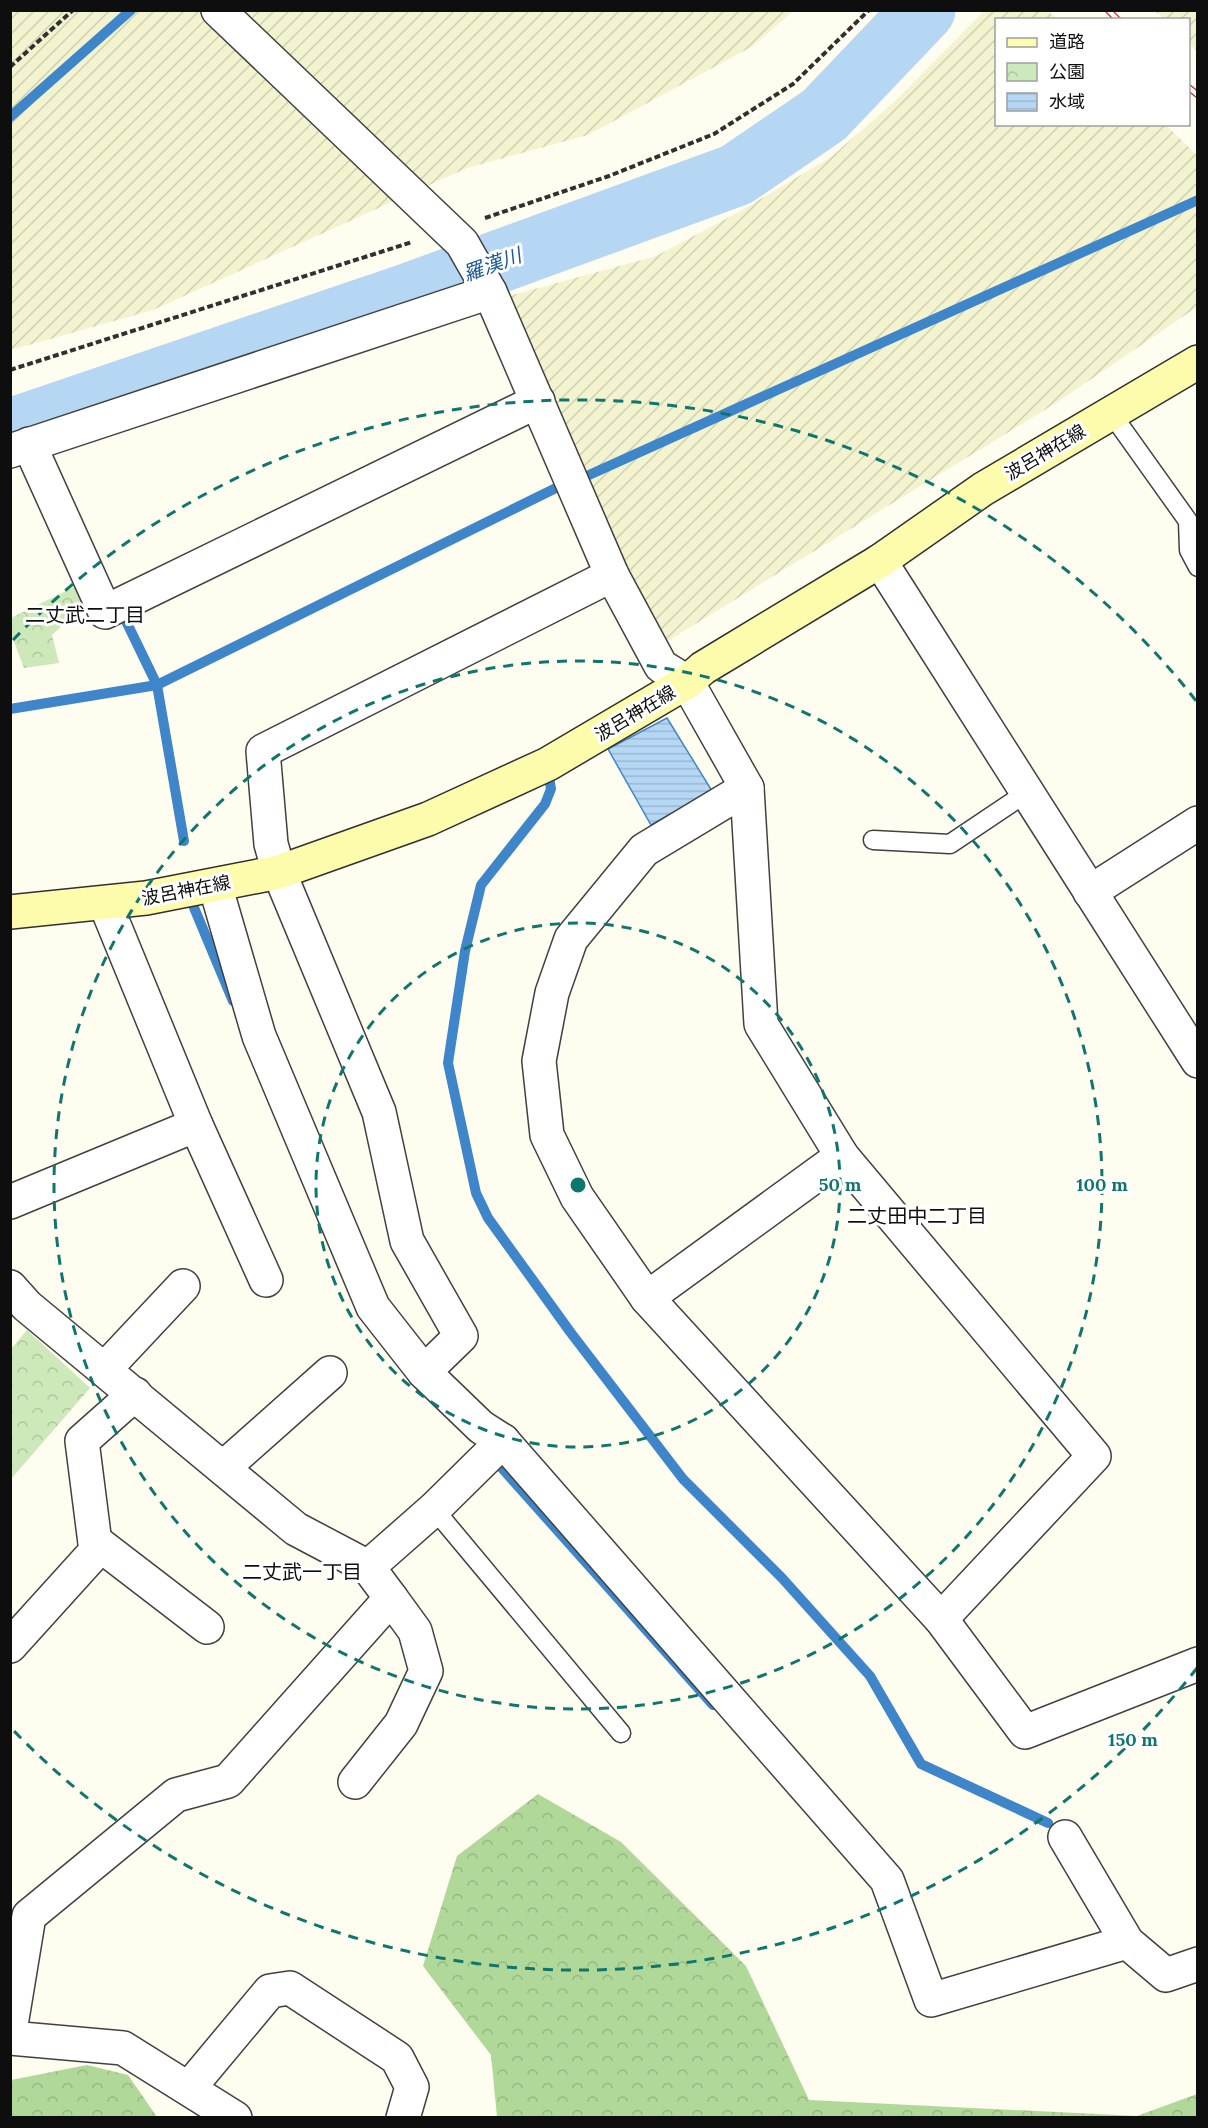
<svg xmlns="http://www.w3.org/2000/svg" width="1208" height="2128" viewBox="0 0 1208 2128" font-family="Lora,'Noto Sans JP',serif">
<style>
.farmland{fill:url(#farmland-furrows)}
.forest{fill:url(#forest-crowns)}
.park{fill:url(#park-crowns)}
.water{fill:url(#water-rules);stroke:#3e85ca;stroke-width:1.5}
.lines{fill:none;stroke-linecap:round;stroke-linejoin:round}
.stream{stroke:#3e85ca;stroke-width:10}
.river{stroke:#b5d7f4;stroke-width:63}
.service-casing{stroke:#414141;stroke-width:21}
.minor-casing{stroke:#414141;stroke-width:36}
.secondary-casing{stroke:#303030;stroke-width:36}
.path{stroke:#303030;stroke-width:4;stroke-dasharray:6 3;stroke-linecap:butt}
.service{stroke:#fff;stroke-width:18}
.minor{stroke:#fff;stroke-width:33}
.secondary{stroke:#fdfbac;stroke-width:33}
.rail-casing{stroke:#ba3029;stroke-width:7}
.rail{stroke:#fff;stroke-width:4.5;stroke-dasharray:14;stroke-linecap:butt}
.ring{fill:none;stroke:#0f766e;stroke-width:3;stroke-dasharray:10 8}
.labels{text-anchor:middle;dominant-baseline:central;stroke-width:6;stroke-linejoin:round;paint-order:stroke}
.street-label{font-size:18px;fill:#0e0e0e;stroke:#fff}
.water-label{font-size:20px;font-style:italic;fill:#1a579c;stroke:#fff}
.neighbourhood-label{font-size:20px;fill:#0e0e0e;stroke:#fff}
.centre{fill:#0f766e;stroke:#fff;stroke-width:3}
.ring-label{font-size:18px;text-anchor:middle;font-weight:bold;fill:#0f766e;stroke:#fff;stroke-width:6;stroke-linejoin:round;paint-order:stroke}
</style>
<defs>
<pattern id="farmland-furrows" width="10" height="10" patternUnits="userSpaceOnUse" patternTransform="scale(1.5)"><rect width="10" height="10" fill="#f3f4cf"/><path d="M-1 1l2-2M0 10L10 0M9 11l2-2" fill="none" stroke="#cfd0b1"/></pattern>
<pattern id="forest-crowns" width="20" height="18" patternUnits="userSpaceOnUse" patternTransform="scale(1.5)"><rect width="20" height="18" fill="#b0d899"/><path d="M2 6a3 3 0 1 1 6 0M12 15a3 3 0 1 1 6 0" fill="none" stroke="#96b883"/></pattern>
<pattern id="park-crowns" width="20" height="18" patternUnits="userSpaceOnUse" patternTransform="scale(1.5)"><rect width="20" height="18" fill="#cde8b9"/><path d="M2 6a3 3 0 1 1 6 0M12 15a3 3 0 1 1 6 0" fill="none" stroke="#afc69e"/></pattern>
<pattern id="water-rules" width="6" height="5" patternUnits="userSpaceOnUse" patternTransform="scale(1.5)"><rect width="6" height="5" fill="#b5d7f4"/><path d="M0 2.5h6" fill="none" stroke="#9ab7d0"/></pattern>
</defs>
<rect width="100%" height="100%" fill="#fffdef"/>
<!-- farmland -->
<g class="farmland">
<path d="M 11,11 L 793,11 L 753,46 L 588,135 L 467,168 L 153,310 L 11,350 Z"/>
<path d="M 984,11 L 1048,11 L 1057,19 L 996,20 L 996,124 L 1166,125 L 1197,155 L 1197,307 L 1056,403 L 661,645 L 502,298 L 656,256 L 739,212 L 831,157 L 894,102 Z"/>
<path d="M 1155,11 L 1197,11 L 1197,51 L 1189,43 L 1188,20 L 1164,19 Z"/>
</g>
<!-- forest -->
<g class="forest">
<path d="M 538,1794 L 621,1842 L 746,1966 L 809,2100 L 1137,2116 L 1197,2094 L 1197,2117 L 497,2117 L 491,2055 L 423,1966 L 457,1856 Z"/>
<path d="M 87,2065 L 128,2075 L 157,2117 L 11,2117 L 11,2080 Z"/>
</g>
<!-- park -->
<g class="park">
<path d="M 76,586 L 84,604 L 52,635 L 59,663 L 24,668 L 11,634 L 11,618 Z"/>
<path d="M 27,1330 L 90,1388 L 11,1479 L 11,1349 Z"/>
</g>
<!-- water -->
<path class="water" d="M 667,718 L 712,791 L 651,825 L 608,749 Z"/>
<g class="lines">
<!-- stream -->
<g class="stream">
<path d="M 10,117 L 131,10"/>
<path d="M 589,475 L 1198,200"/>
<path d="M 125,619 L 157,685 L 184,841"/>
<path d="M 10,709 L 157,685 L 556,488"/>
<path d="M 549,777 L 551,789 L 545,804 L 481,885 L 465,951 L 448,1063 L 476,1193 L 488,1218 L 571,1333 L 683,1479 L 782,1578 L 870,1676 L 921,1764 L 1048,1823"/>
<path d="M 190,898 L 233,1001"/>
<path d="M 492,1457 L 713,1705"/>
</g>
<!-- river -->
<path class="river" d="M 10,430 L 407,295 L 736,175 L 824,115 L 924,10"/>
<!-- service casing -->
<g class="service-casing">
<g id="service">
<path d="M 1111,413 L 1188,521 L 1189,550 L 1198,567"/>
<path d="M 873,840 L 950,844 L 1026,793"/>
<path d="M 434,1509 L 621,1733"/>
</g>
</g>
<!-- minor casing -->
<g class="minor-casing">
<g id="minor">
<path d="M 218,10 L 462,243 L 490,292"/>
<path d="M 29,444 L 105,612 L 538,401"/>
<path d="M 10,451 L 490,292 L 612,575 L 661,666 L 687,682 L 747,788 L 761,1024 L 842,1156 L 1094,1456 L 941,1619"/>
<path d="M 880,561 L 1198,1061"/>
<path d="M 747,788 L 644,850 L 571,939 L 552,993 L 539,1061 L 547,1135 L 577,1197 L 647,1298 L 941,1619 L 1025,1732 L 1198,1664"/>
<path d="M 1090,892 L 1198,823"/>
<path d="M 196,1125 L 266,1280"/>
<path d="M 10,1202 L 196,1125 L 105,903"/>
<path d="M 10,1287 L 27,1306 L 296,1529 L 368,1567 L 434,1509 L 503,1441 L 481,1427 L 424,1372 L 373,1307 L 259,1036 L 215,885"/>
<path d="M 647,1298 L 842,1156"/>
<path d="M 105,1369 L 183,1286"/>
<path d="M 424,1372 L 461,1336 L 407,1241 L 379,1112 L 279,872 L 271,844 L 263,751 L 612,575"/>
<path d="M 503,1441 L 887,1880 L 931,2000 L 1127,1942"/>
<path d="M 223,1468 L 330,1373"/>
<path d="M 95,1541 L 207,1627"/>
<path d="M 10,1646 L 96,1551 L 82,1441 L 135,1394"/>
<path d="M 355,1782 L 401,1724 L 426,1671 L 415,1631 L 391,1598"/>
<path d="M 1065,1837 L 1127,1942 L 1166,1975 L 1198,1964"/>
<path d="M 10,2031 L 29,1916 L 176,1795 L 228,1781 L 391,1598 L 368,1567"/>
<path d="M 10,2038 L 123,2048 L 235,2118"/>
<path d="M 189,2088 L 270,1991 L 290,1988 L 397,2058 L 412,2087 L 403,2118"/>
</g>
</g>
<!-- secondary casing -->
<g class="secondary-casing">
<path id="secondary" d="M 10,912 L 146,898 L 279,872 L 428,819 L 548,764 L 687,682 L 703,668 L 880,561 L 983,489 L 1198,362"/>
</g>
<!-- path -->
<g class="path">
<path d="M 10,67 L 73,10"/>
<path d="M 485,218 L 609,176 L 714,134 L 793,84 L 869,10"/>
<path d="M 10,370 L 412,242"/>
</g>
<!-- service -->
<use href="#service" class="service"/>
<!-- minor -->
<use href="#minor" class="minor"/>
<!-- secondary -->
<use href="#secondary" class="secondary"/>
<!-- rail casing -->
<g class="rail-casing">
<g id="rail">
<path d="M 1108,10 L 1118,20"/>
<path d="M 1188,87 L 1198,95"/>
</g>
</g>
<!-- rail -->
<use href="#rail" class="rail"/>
</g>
<!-- distance rings -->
<g class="ring">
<circle cx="578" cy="1185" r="262"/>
<circle cx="578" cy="1185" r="524"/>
<path d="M1197 1668A785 785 0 0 1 13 1730M13 640A785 785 0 0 1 1197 702"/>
</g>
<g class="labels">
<!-- street labels -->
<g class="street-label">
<text transform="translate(1045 452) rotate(-31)">波呂神在線</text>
<text transform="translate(635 713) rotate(-31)">波呂神在線</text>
<text transform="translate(186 890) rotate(-11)">波呂神在線</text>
</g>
<!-- water labels -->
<g class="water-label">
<text transform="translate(492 264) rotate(-20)">羅漢川</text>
</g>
<!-- neighbourhood labels -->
<g class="neighbourhood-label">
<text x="85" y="614">二丈武二丁目</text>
<text x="917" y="1215">二丈田中二丁目</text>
<text x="302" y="1571">二丈武一丁目</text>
</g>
</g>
<circle cx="578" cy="1185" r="9" class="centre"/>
<g class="ring-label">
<text x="840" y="1191">50 m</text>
<text x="1102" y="1191">100 m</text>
<text x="1133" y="1746">150 m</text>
</g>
<!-- border -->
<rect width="1208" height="2128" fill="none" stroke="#0e0e0e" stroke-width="24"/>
<!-- legend -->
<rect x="995" y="18" width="195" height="108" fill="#ffffff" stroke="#9f9f9f" stroke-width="1.5"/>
<rect x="1007" y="38" width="30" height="9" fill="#fdfbac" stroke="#9f9f9f" stroke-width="1.5"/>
<text x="1049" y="48" font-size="18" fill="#0e0e0e">道路</text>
<rect x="1007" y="63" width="30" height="18" fill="url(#park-crowns)" stroke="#9f9f9f" stroke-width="1.5"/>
<text x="1049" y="78" font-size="18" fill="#0e0e0e">公園</text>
<rect x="1007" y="93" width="30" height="18" fill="url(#water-rules)" stroke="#9f9f9f" stroke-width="1.5"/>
<text x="1049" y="108" font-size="18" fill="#0e0e0e">水域</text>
</svg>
